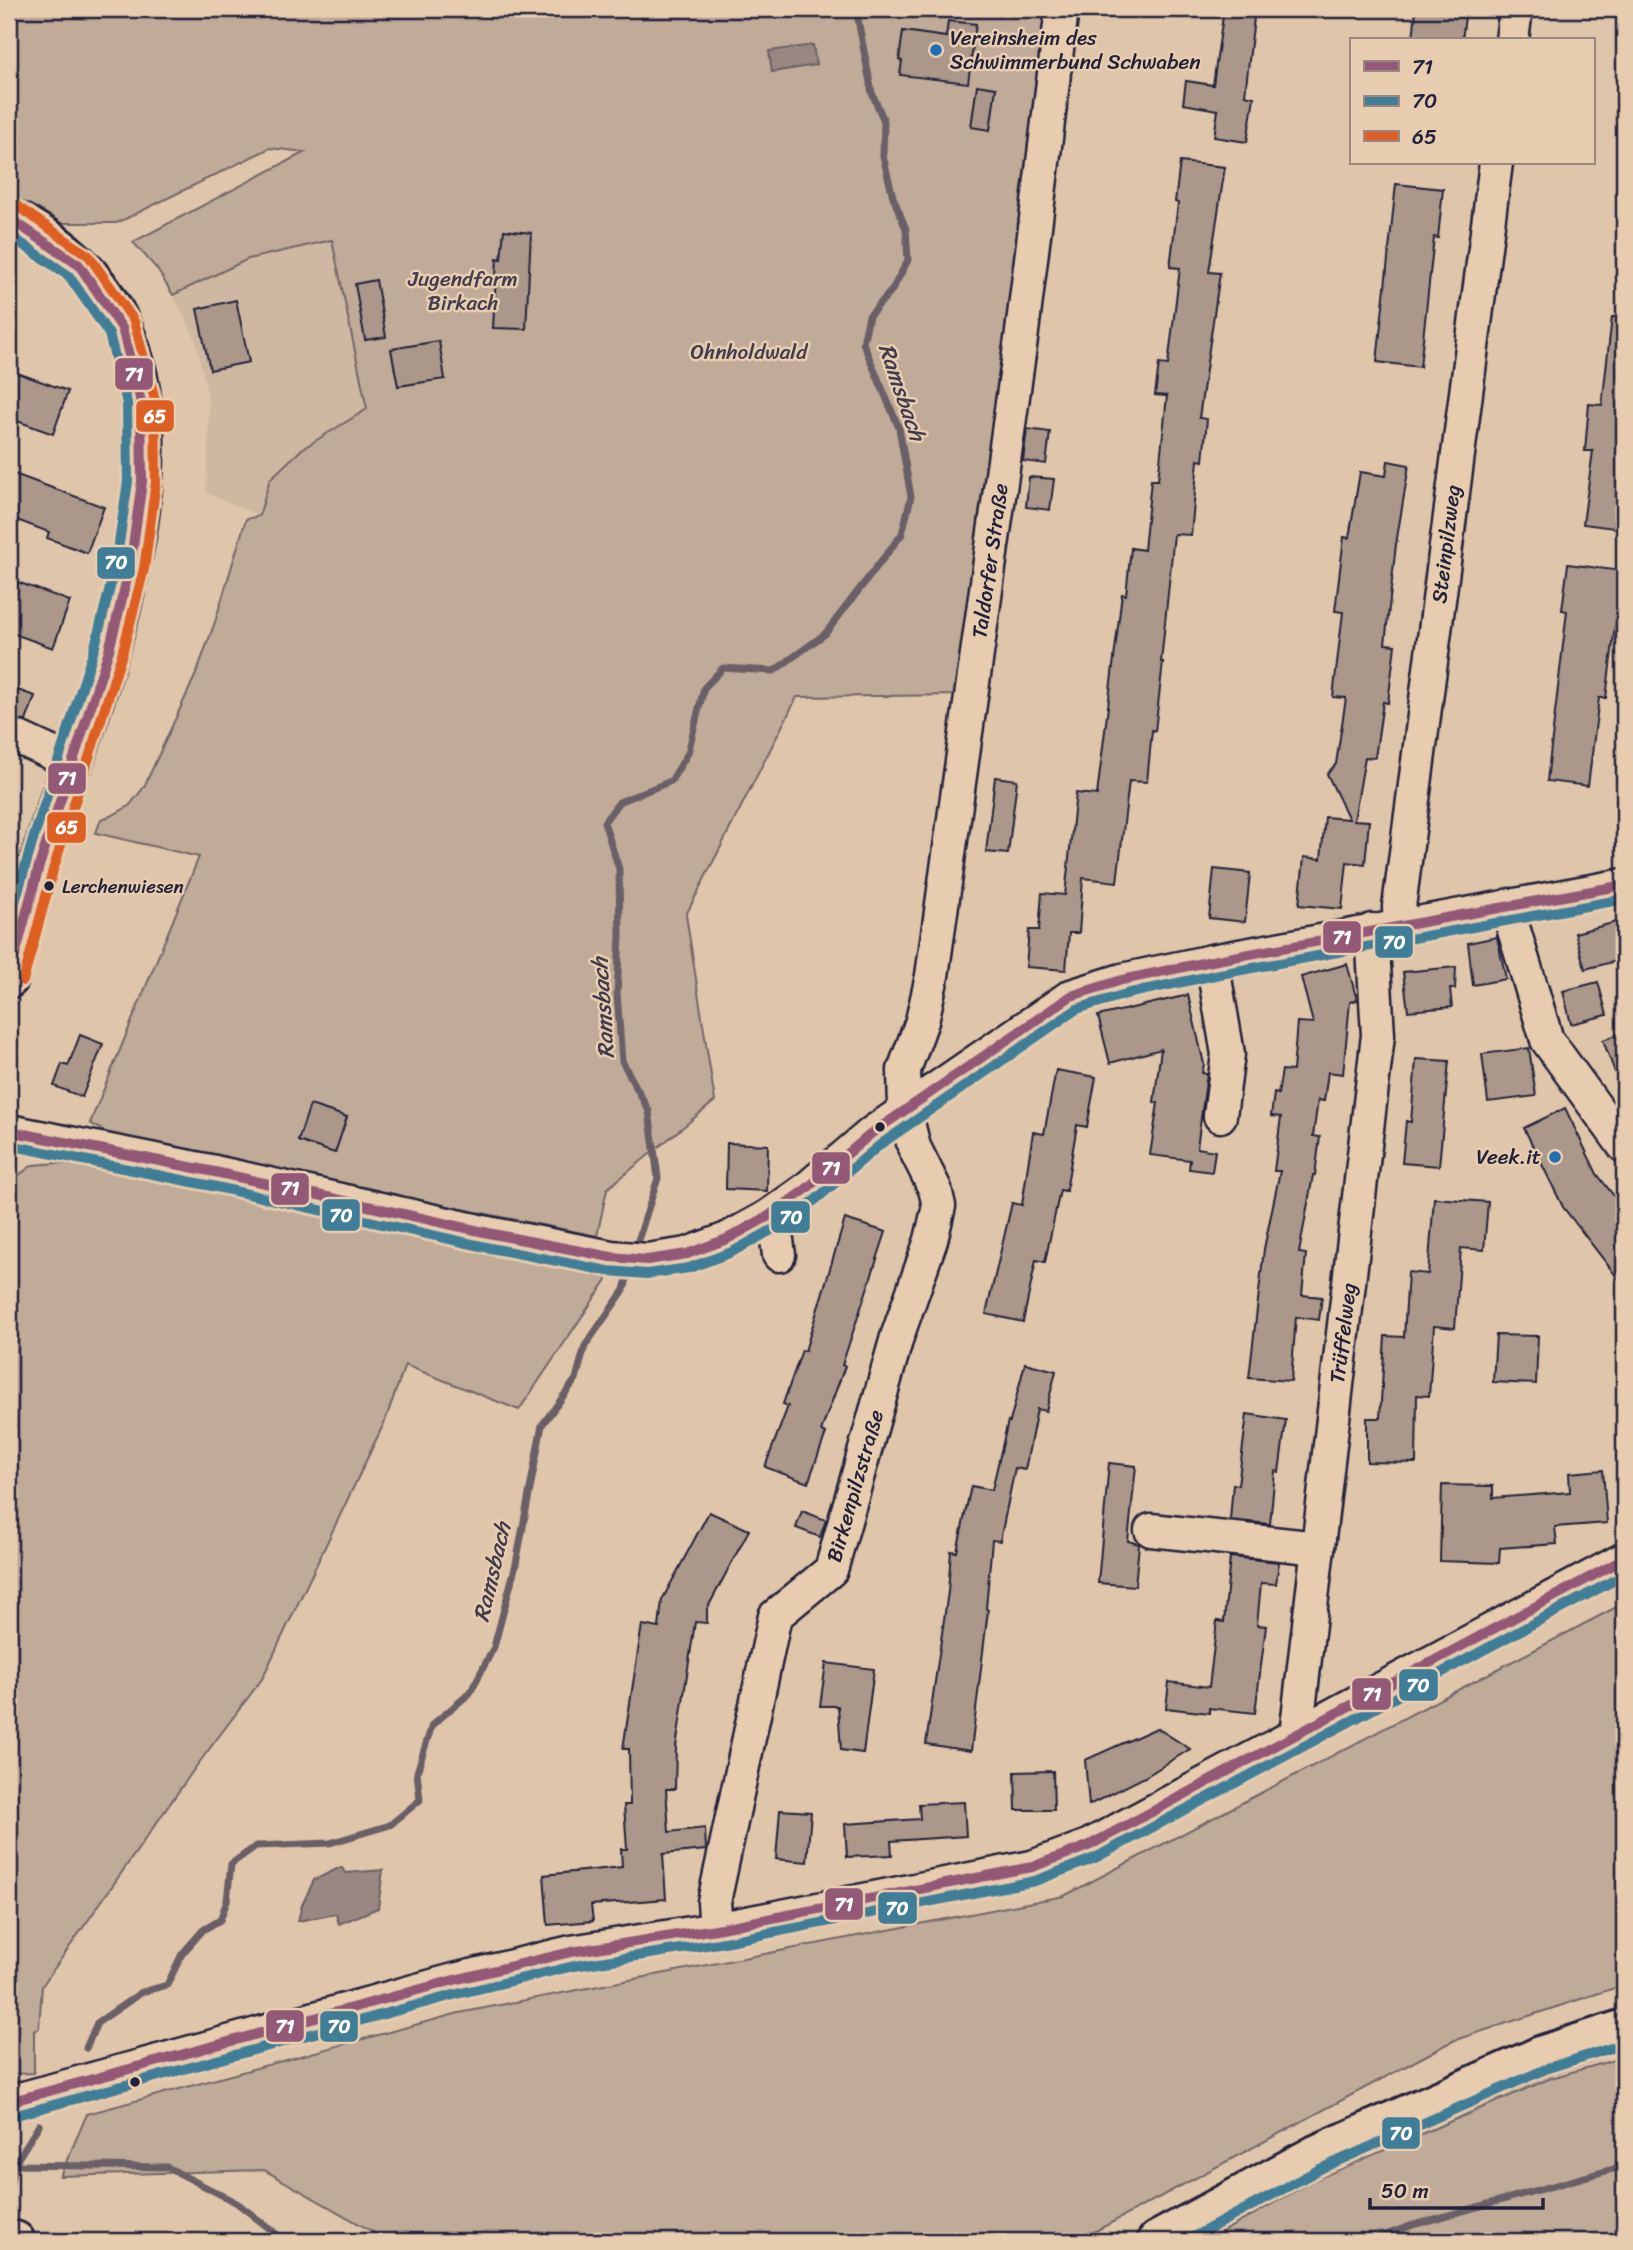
<svg xmlns="http://www.w3.org/2000/svg" width="1633" height="2250" viewBox="0 0 1633 2250" font-family="Sriracha,sans-serif">
<style>
.built{fill:#cfb8a1}
.green{fill:#c0aa98;stroke:#71666a;stroke-width:2}
.water{fill:#998882;stroke:#695f66;stroke-width:2}
.lines{fill:none;stroke-linecap:round;stroke-linejoin:round}
.stream{stroke:#695f66;stroke-width:7}
.building{fill:#ab988b;stroke:#22223b;stroke-width:2}
.minor-casing{stroke:#22223b;stroke-width:37}
.major-casing{stroke:#22223b;stroke-width:44}
.minor{stroke:#e7ccaf;stroke-width:32}
.major{stroke:#e7ccaf;stroke-width:38}
.bus-1-casing{stroke:#e7ccaf;stroke-width:16}
.bus-2-casing{stroke:#e7ccaf;stroke-width:16}
.bus-3-casing{stroke:#e7ccaf;stroke-width:16}
.bus-1{stroke:#945977;stroke-width:10}
.bus-2{stroke:#407e98;stroke-width:10}
.bus-3{stroke:#de5f24;stroke-width:10}
.poi-dot{fill:#1f6fb2;stroke:#e7ccaf;stroke-width:2.5}
.bus-dot{fill:#22223b;stroke:#e7ccaf;stroke-width:2.5}
.labels{text-anchor:middle;dominant-baseline:central;stroke-width:5;stroke-linejoin:round;paint-order:stroke}
.bus-label{font-size:19px;fill:#22223b;stroke:#e7ccaf;text-anchor:start}
.poi-label{font-size:21px;fill:#22223b;stroke:#e7ccaf;text-anchor:start}
.park-label{font-size:21px;fill:#423d4e;stroke:#e7ccaf}
.street-label{font-size:21px;fill:#22223b;stroke:#e7ccaf}
.water-label{font-size:23px;font-style:italic;fill:#403c4d;stroke:#e7ccaf}
.line-badge{stroke:#e7ccaf;stroke-width:2.5}
.badge-label{font-size:19px;text-anchor:middle;font-weight:bold;fill:#fff}
</style>
<rect width="100%" height="100%" fill="#dfc5aa"/>
<filter id="ink" filterUnits="userSpaceOnUse"><feTurbulence type="fractalNoise" baseFrequency=".0143" numOctaves="2"/><feDisplacementMap in="SourceGraphic" scale="14" xChannelSelector="R" yChannelSelector="G"/><feConvolveMatrix kernelMatrix="1 2 1 2 8 2 1 2 1" color-interpolation-filters="sRGB"/></filter>
<g filter="url(#ink)">
<!-- built -->
<path class="built" d="M 333,240 L 367,409 L 302,449 L 270,479 L 259,516 L 206,493 L 209,427 L 208,396 L 195,338 L 173,295 L 248,259 Z"/>
<!-- green -->
<g class="green">
<path d="M 9,9 L 1045,9 L 963,695 L 797,697 L 686,915 L 715,1101 L 607,1189 L 597,1236 L 122,1141 L 90,1123 L 199,857 L 96,833 L 101,819 L 113,815 L 129,806 L 144,787 L 196,674 L 215,622 L 246,519 L 259,516 L 270,479 L 302,449 L 367,409 L 332,240 L 248,259 L 173,295 L 157,269 L 133,242 L 305,152 L 270,148 L 117,223 L 55,223 L 9,198 Z"/>
<path d="M 59,1163 C 134,1171 207,1188 280,1205 C 389,1230 498,1256 608,1278 L 519,1410 L 405,1365 L 385,1421 L 262,1679 L 195,1768 L 42,1986 L 39,2028 L 34,2031 L 34,2073 L 9,2074 L 9,1182 L 33,1165 Z"/>
<path d="M 1624,1603 L 1624,1985 L 1455,2040 L 1077,2241 L 389,2241 L 264,2170 L 60,2176 L 87,2114 L 459,2013 L 1064,1896 Z"/>
<path d="M 1624,2057 L 1624,2241 L 1206,2241 L 1317,2179 L 1551,2078 Z"/>
</g>
<!-- water -->
<g class="water">
<path d="M 813,45 L 816,65 L 772,72 L 769,51 Z"/>
<path d="M 341,1867 L 346,1873 L 383,1870 L 378,1908 L 339,1924 L 336,1914 L 298,1921 L 302,1905 L 314,1880 Z"/>
</g>
<g class="lines">
<!-- stream -->
<g class="stream">
<path d="M 634,1253 L 658,1178 L 649,1111 L 622,1061 L 617,993 L 620,936 L 619,869 L 604,822 L 619,802 L 671,781 L 688,753 L 704,688 L 723,668 L 774,671 L 825,634 L 902,534 L 911,497 L 899,428 L 863,343 L 869,316 L 892,290 L 908,260 L 906,229 L 893,197 L 883,156 L 884,121 L 872,93 L 856,9"/>
<path d="M 86,2048 L 97,2023 L 142,1992 L 167,1985 L 182,1954 L 203,1930 L 220,1920 L 227,1901 L 231,1864 L 256,1846 L 330,1843 L 390,1825 L 420,1800 L 417,1772 L 432,1725 L 470,1693 L 494,1647 L 516,1564 L 542,1425 L 576,1379 L 585,1346 L 624,1290 L 630,1268"/>
<path d="M 14,2165 L 167,2167 L 237,2203 L 279,2236"/>
<path d="M 9,2194 L 14,2165 L 39,2125"/>
<path d="M 1369,2241 L 1413,2225 L 1624,2166"/>
</g>
</g>
<!-- building -->
<g class="building">
<path d="M 1224,9 L 1255,9 L 1245,95 L 1254,97 L 1247,142 L 1214,137 L 1218,110 L 1183,104 L 1186,81 L 1213,85 Z"/>
<path d="M 1416,9 L 1466,9 L 1462,40 L 1413,40 Z"/>
<path d="M 948,21 L 976,24 L 968,83 L 900,75 L 902,61 L 899,60 L 903,31 L 946,37 Z"/>
<path d="M 977,85 L 996,88 L 990,130 L 971,127 Z"/>
<path d="M 1180,162 L 1225,167 L 1209,272 L 1220,273 L 1199,418 L 1207,419 L 1203,461 L 1198,460 L 1191,535 L 1174,534 L 1161,662 L 1163,662 L 1155,731 L 1152,730 L 1147,782 L 1129,781 L 1117,882 L 1083,878 L 1079,933 L 1069,933 L 1066,970 L 1026,967 L 1029,930 L 1039,930 L 1042,893 L 1065,895 L 1076,793 L 1097,795 L 1122,594 L 1126,595 L 1131,548 L 1144,550 L 1151,480 L 1158,480 L 1167,396 L 1155,395 L 1159,364 L 1168,365 L 1180,268 L 1170,267 L 1178,203 L 1175,202 Z"/>
<path d="M 1396,184 L 1443,189 L 1438,238 L 1434,237 L 1420,367 L 1377,362 Z"/>
<path d="M 504,230 L 531,233 L 526,329 L 493,328 L 497,258 L 501,259 Z"/>
<path d="M 376,280 L 386,337 L 365,340 L 355,284 Z"/>
<path d="M 236,300 L 249,362 L 210,370 L 197,309 Z"/>
<path d="M 1612,317 L 1624,317 L 1624,454 L 1614,528 L 1583,524 L 1593,451 L 1585,451 L 1589,404 L 1602,405 Z"/>
<path d="M 439,341 L 445,379 L 398,386 L 391,349 Z"/>
<path d="M 9,370 L 68,391 L 53,434 L 9,418 Z"/>
<path d="M 1027,429 L 1050,432 L 1046,464 L 1023,461 Z"/>
<path d="M 1388,461 L 1409,465 L 1396,544 L 1385,644 L 1395,645 L 1388,703 L 1383,702 L 1375,758 L 1365,757 L 1354,820 L 1369,821 L 1365,864 L 1347,862 L 1342,909 L 1299,905 L 1304,857 L 1321,859 L 1325,817 L 1349,819 L 1327,774 L 1336,764 L 1346,698 L 1333,697 L 1343,612 L 1335,611 L 1344,537 L 1349,538 L 1360,472 L 1386,476 Z"/>
<path d="M 9,472 L 104,507 L 87,553 L 47,538 L 49,532 L 9,517 Z"/>
<path d="M 1029,477 L 1054,479 L 1050,510 L 1026,507 Z"/>
<path d="M 1568,564 L 1622,571 L 1606,698 L 1599,698 L 1588,786 L 1547,781 L 1567,611 L 1562,610 Z"/>
<path d="M 9,579 L 70,601 L 53,648 L 9,632 Z"/>
<path d="M 9,687 L 35,696 L 26,721 L 17,720 L 9,723 Z"/>
<path d="M 995,777 L 1017,780 L 1008,854 L 986,852 Z"/>
<path d="M 1214,869 L 1250,873 L 1245,922 L 1209,918 Z"/>
<path d="M 1624,920 L 1624,959 L 1585,969 L 1575,933 Z"/>
<path d="M 1497,937 L 1506,979 L 1473,985 L 1468,943 Z"/>
<path d="M 1347,964 L 1357,1000 L 1350,1002 L 1343,1074 L 1328,1072 L 1324,1101 L 1318,1100 L 1313,1136 L 1320,1137 L 1315,1175 L 1313,1175 L 1299,1253 L 1306,1254 L 1302,1295 L 1322,1297 L 1319,1320 L 1296,1317 L 1291,1381 L 1249,1378 L 1264,1249 L 1280,1171 L 1274,1171 L 1281,1117 L 1271,1116 L 1274,1093 L 1278,1094 L 1282,1070 L 1293,1071 L 1297,1022 L 1313,1023 L 1301,977 Z"/>
<path d="M 1456,967 L 1455,989 L 1450,989 L 1452,1007 L 1408,1011 L 1403,972 Z"/>
<path d="M 1598,982 L 1607,1015 L 1571,1024 L 1563,991 Z"/>
<path d="M 1188,995 L 1204,1064 L 1202,1073 L 1207,1074 L 1197,1148 L 1215,1151 L 1212,1172 L 1189,1169 L 1190,1160 L 1150,1155 L 1158,1103 L 1154,1102 L 1161,1049 L 1110,1063 L 1098,1016 Z"/>
<path d="M 1624,1032 L 1624,1091 L 1622,1091 L 1603,1040 Z"/>
<path d="M 80,1035 L 103,1044 L 82,1097 L 54,1086 L 62,1064 L 68,1066 Z"/>
<path d="M 1529,1048 L 1536,1096 L 1488,1102 L 1482,1054 Z"/>
<path d="M 1416,1059 L 1449,1061 L 1439,1166 L 1402,1163 L 1406,1121 L 1411,1122 Z"/>
<path d="M 1056,1070 L 1096,1077 L 1087,1127 L 1077,1125 L 1066,1191 L 1060,1190 L 1045,1262 L 1036,1260 L 1023,1322 L 986,1314 L 1012,1203 L 1022,1205 L 1033,1132 L 1044,1134 Z"/>
<path d="M 310,1105 L 347,1117 L 335,1153 L 298,1141 Z"/>
<path d="M 1565,1108 L 1597,1174 L 1624,1209 L 1624,1286 L 1563,1207 L 1524,1128 Z"/>
<path d="M 727,1143 L 768,1145 L 767,1191 L 726,1189 Z"/>
<path d="M 1434,1198 L 1488,1202 L 1484,1250 L 1461,1248 L 1455,1328 L 1434,1326 L 1429,1396 L 1417,1395 L 1416,1463 L 1367,1462 L 1367,1418 L 1380,1418 L 1385,1336 L 1404,1337 L 1408,1272 L 1428,1274 Z"/>
<path d="M 845,1219 L 886,1232 L 842,1365 L 845,1366 L 821,1431 L 826,1433 L 808,1483 L 765,1467 L 788,1406 L 783,1404 L 802,1350 L 805,1351 Z"/>
<path d="M 1496,1335 L 1538,1336 L 1536,1384 L 1493,1382 Z"/>
<path d="M 1025,1363 L 1056,1371 L 1046,1411 L 1037,1409 L 1025,1470 L 1015,1468 L 1000,1541 L 992,1540 L 986,1609 L 988,1610 L 971,1751 L 926,1744 L 948,1592 L 951,1551 L 957,1552 L 971,1486 L 992,1490 L 1008,1421 L 1010,1422 Z"/>
<path d="M 1247,1414 L 1286,1420 L 1279,1472 L 1275,1471 L 1270,1524 L 1230,1520 L 1233,1484 L 1238,1485 Z"/>
<path d="M 1109,1463 L 1136,1466 L 1128,1541 L 1139,1544 L 1135,1586 L 1098,1583 Z"/>
<path d="M 1603,1470 L 1607,1523 L 1555,1527 L 1557,1544 L 1500,1548 L 1499,1563 L 1440,1561 L 1442,1485 L 1493,1486 L 1493,1498 L 1570,1492 L 1569,1473 Z"/>
<path d="M 802,1511 L 826,1520 L 820,1537 L 796,1528 Z"/>
<path d="M 709,1512 L 749,1530 L 707,1609 L 707,1623 L 695,1622 L 676,1747 L 675,1789 L 666,1789 L 669,1832 L 705,1828 L 706,1850 L 663,1854 L 666,1899 L 591,1905 L 593,1921 L 548,1925 L 544,1875 L 622,1867 L 621,1849 L 627,1849 L 624,1805 L 630,1805 L 629,1749 L 623,1749 L 642,1625 L 659,1628 L 662,1600 Z"/>
<path d="M 1230,1557 L 1279,1562 L 1276,1584 L 1261,1583 L 1257,1625 L 1266,1626 L 1255,1713 L 1209,1708 L 1209,1713 L 1166,1708 L 1169,1682 L 1209,1687 L 1217,1621 L 1224,1622 Z"/>
<path d="M 826,1663 L 874,1669 L 863,1753 L 841,1750 L 838,1706 L 820,1706 Z"/>
<path d="M 1157,1728 L 1190,1749 L 1145,1777 L 1089,1805 L 1085,1760 Z"/>
<path d="M 1053,1771 L 1054,1810 L 1016,1810 L 1015,1772 Z"/>
<path d="M 964,1802 L 966,1836 L 891,1841 L 892,1855 L 847,1857 L 845,1824 L 920,1819 L 919,1804 Z"/>
<path d="M 780,1810 L 811,1812 L 807,1862 L 776,1859 Z"/>
</g>
<g class="lines">
<!-- minor casing -->
<g class="minor-casing">
<g id="minor">
<path d="M 1512,40 L 1516,9"/>
<path d="M 19,738 L 73,763"/>
<path d="M 1510,905 L 1513,927 L 1547,1040 L 1624,1146"/>
<path d="M 1400,926 L 1399,907 L 1496,163"/>
<path d="M 1212,961 L 1228,1054 L 1220,1116"/>
<path d="M 9,1131 L 215,1172 L 493,1234 L 611,1257 L 647,1260 L 687,1254 L 727,1239 L 767,1217 L 805,1190 L 872,1133 L 1071,996 L 1122,980 L 1212,961 L 1624,885"/>
<path d="M 767,1217 L 777,1240 L 779,1255"/>
<path d="M 1151,1530 L 1318,1548"/>
<path d="M 1296,1735 L 1378,1035 L 1372,930"/>
<path d="M 716,1929 L 714,1902 L 775,1616 L 831,1570 L 897,1337 L 931,1240 L 939,1206 L 935,1189 L 914,1147 L 905,1110 L 904,1070 L 922,1021 L 932,976 L 1022,332 L 1062,9"/>
<path d="M 9,2102 L 454,1980 L 571,1952 L 716,1929 L 1032,1867 L 1088,1846 L 1624,1559"/>
</g>
</g>
<!-- major casing -->
<g class="major-casing">
<g id="major">
<path d="M 9,218 C 238,321 118,626 60,800 C 41,858 23,918 9,978"/>
<path d="M 9,2241 L 15,2241"/>
<path d="M 1157,2241 L 1316,2155 L 1543,2055 L 1624,2029"/>
</g>
</g>
<!-- minor -->
<use href="#minor" class="minor"/>
<!-- major -->
<use href="#major" class="major"/>
<!-- bus-1 casing -->
<g class="bus-1-casing">
<g id="bus-1">
<path d="M 9,218 L 79,265 L 122,328 L 141,402 L 142,482 L 130,567 L 109,650 L 39,866 L 9,978"/>
<path d="M 9,1131 L 215,1172 L 493,1234 L 611,1257 L 647,1260 L 687,1254 L 727,1239 L 767,1217 L 805,1190 L 872,1133 L 1071,996 L 1122,980 L 1212,961 L 1624,885"/>
<path d="M 9,2102 L 454,1980 L 571,1952 L 716,1929 L 1032,1867 L 1088,1846 L 1624,1559"/>
</g>
</g>
<!-- bus-2 casing -->
<g class="bus-2-casing">
<g id="bus-2">
<path d="M 9,235 L 69,276 L 109,334 L 127,403 L 128,481 L 116,564 L 95,646 L 33,840 L 9,922"/>
<path d="M 9,1145 L 212,1186 L 490,1248 L 608,1271 L 647,1274 L 689,1268 L 732,1252 L 775,1228 L 814,1201 L 881,1144 L 1077,1009 L 1126,994 L 1215,975 L 1624,899"/>
<path d="M 13,2116 L 457,1994 L 574,1966 L 719,1943 L 1035,1881 L 1095,1858 L 1624,1575"/>
<path d="M 1186,2241 L 1322,2168 L 1548,2068 L 1624,2044"/>
</g>
</g>
<!-- bus-3 casing -->
<g class="bus-3-casing">
<path id="bus-3" d="M 17,206 L 89,256 L 134,321 L 155,400 L 156,482 L 144,569 L 122,654 L 53,870 L 23,981"/>
</g>
<!-- bus-1 -->
<use href="#bus-1" class="bus-1"/>
<!-- bus-2 -->
<use href="#bus-2" class="bus-2"/>
<!-- bus-3 -->
<use href="#bus-3" class="bus-3"/>
</g>
</g>
<!-- markers -->
<g class="poi-dot">
<circle cx="936" cy="50" r="7"/>
<circle cx="1555" cy="1157" r="7"/>
</g>
<g class="bus-dot">
<circle cx="49" cy="886" r="6"/>
<circle cx="880" cy="1127" r="6"/>
<circle cx="135" cy="2082" r="6"/>
</g>
<g class="labels">
<!-- bus labels -->
<g class="bus-label">
<text x="62" y="886">Lerchenwiesen</text>
</g>
<!-- poi labels -->
<g class="poi-label">
<text x="950" y="38">Vereinsheim des<tspan x="950" dy="24">Schwimmerbund Schwaben</tspan></text>
<text x="1541" y="1157" text-anchor="end">Veek.it</text>
</g>
<!-- park labels -->
<g class="park-label">
<text x="463" y="279">Jugendfarm<tspan x="463" dy="24">Birkach</tspan></text>
<text x="749" y="352">Ohnholdwald</text>
</g>
<!-- street labels -->
<g class="street-label">
<text transform="translate(1446 544) rotate(-83)">Steinpilzweg</text>
<text transform="translate(990 561) rotate(-82)">Taldorfer Straße</text>
<text transform="translate(1343 1333) rotate(-83)">Trüffelweg</text>
<text transform="translate(855 1486) rotate(-74)">Birkenpilzstraße</text>
</g>
<!-- water labels -->
<g class="water-label">
<text transform="translate(902 392) rotate(71)">Ramsbach</text>
<text transform="translate(603 1008) rotate(-94)">Ramsbach</text>
<text transform="translate(492 1572) rotate(-77)">Ramsbach</text>
</g>
</g>
<g class="line-badge">
<rect x="114" y="357" width="40" height="34" rx="7" fill="#945977"/>
<rect x="135" y="399" width="40" height="34" rx="7" fill="#de5f24"/>
<rect x="96" y="546" width="40" height="34" rx="7" fill="#407e98"/>
<rect x="47" y="762" width="40" height="33" rx="7" fill="#945977"/>
<rect x="46" y="811" width="41" height="33" rx="7" fill="#de5f24"/>
<rect x="1322" y="920" width="40" height="34" rx="7" fill="#945977"/>
<rect x="1374" y="925" width="40" height="34" rx="7" fill="#407e98"/>
<rect x="811" y="1151" width="40" height="34" rx="7" fill="#945977"/>
<rect x="270" y="1172" width="40" height="34" rx="7" fill="#945977"/>
<rect x="321" y="1198" width="40" height="34" rx="7" fill="#407e98"/>
<rect x="770" y="1200" width="41" height="34" rx="7" fill="#407e98"/>
<rect x="1398" y="1668" width="41" height="34" rx="7" fill="#407e98"/>
<rect x="1351" y="1677" width="41" height="34" rx="7" fill="#945977"/>
<rect x="824" y="1887" width="40" height="34" rx="7" fill="#945977"/>
<rect x="877" y="1891" width="41" height="34" rx="7" fill="#407e98"/>
<rect x="265" y="2009" width="40" height="34" rx="7" fill="#945977"/>
<rect x="319" y="2010" width="40" height="33" rx="7" fill="#407e98"/>
<rect x="1381" y="2116" width="40" height="34" rx="7" fill="#407e98"/>
</g>
<g class="badge-label">
<text x="134" y="381">71</text>
<text x="155" y="423">65</text>
<text x="116" y="569">70</text>
<text x="67" y="785">71</text>
<text x="67" y="834">65</text>
<text x="1342" y="944">71</text>
<text x="1394" y="949">70</text>
<text x="831" y="1175">71</text>
<text x="290" y="1195">71</text>
<text x="341" y="1222">70</text>
<text x="791" y="1224">70</text>
<text x="1418" y="1692">70</text>
<text x="1372" y="1701">71</text>
<text x="844" y="1911">71</text>
<text x="897" y="1915">70</text>
<text x="285" y="2033">71</text>
<text x="339" y="2033">70</text>
<text x="1401" y="2140">70</text>
</g>
<!-- margin -->
<rect width="1633" height="2250" fill="none" stroke="#e7ccaf" stroke-width="35"/>
<rect x="18" y="18" width="1598" height="2215" fill="none" stroke="#22223b" stroke-width="2.5" filter="url(#ink)"/>
<!-- legend -->
<rect x="1350" y="38" width="245" height="126" fill="#e7ccaf" stroke="#988881" stroke-width="2"/>
<rect x="1364" y="61" width="35" height="10" fill="#945977" stroke="#988881" stroke-width="2"/>
<text x="1412" y="74" font-size="21" fill="#22223b">71</text>
<rect x="1364" y="96" width="35" height="10" fill="#407e98" stroke="#988881" stroke-width="2"/>
<text x="1412" y="108" font-size="21" fill="#22223b">70</text>
<rect x="1364" y="131" width="35" height="10" fill="#de5f24" stroke="#988881" stroke-width="2"/>
<text x="1412" y="144" font-size="21" fill="#22223b">65</text>
<!-- scale -->
<path d="M1370 2198v10h173v-10" fill="none" stroke="#22223b" stroke-width="3.5"/>
<text x="1381" y="2198" font-size="21" fill="#22223b" stroke="#e7ccaf" stroke-width="5" paint-order="stroke">50 m</text>
</svg>
